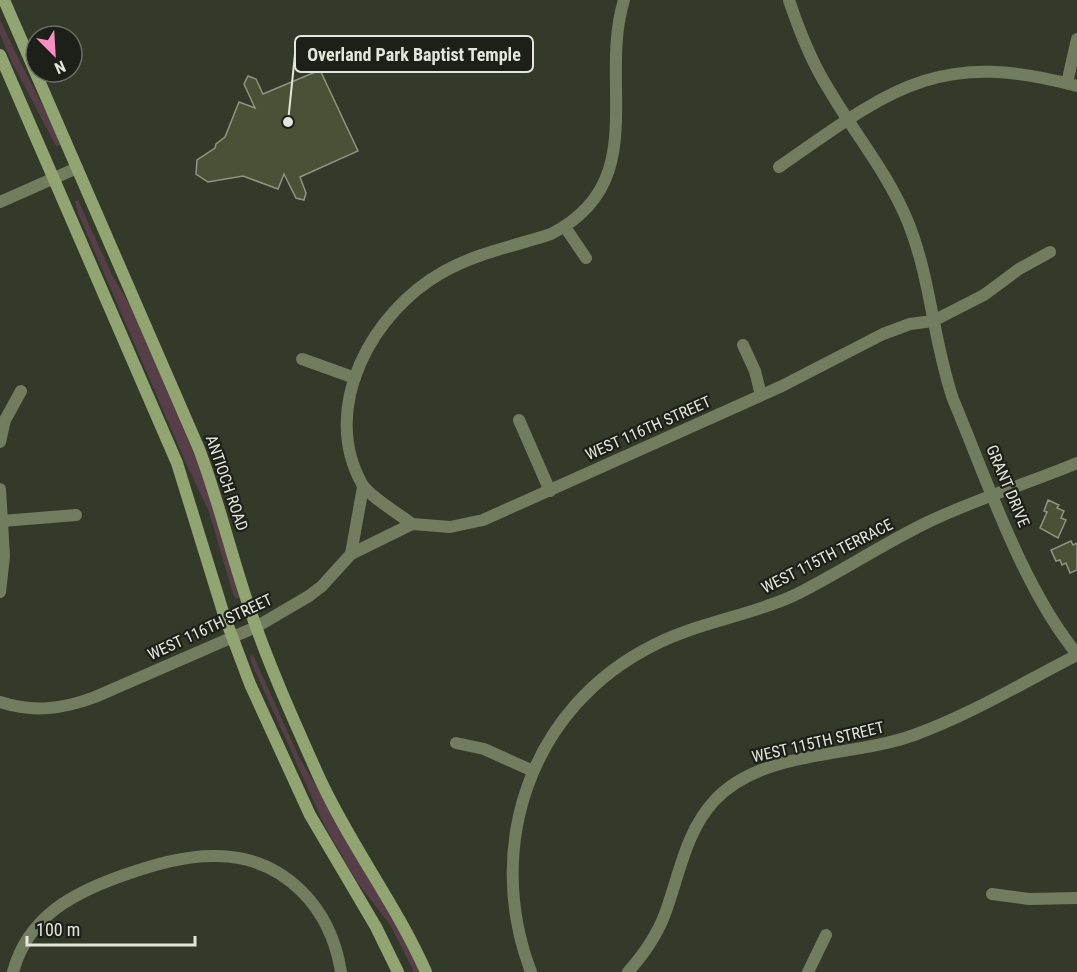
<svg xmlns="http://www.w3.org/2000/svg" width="1077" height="972" viewBox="0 0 1077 972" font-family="'Roboto Condensed',sans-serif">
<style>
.green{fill:#573f49}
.building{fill:#495237;stroke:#8e9581;stroke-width:1.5}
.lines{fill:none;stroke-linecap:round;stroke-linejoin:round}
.minor{stroke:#727d5f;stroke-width:12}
.secondary{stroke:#93a473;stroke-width:12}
.labels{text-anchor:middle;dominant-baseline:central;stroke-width:4.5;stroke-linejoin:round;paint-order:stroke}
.street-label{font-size:16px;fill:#e2e6db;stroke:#1d2018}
.leader{fill:none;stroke:#e2e6db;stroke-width:2}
.callout-dot{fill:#e2e6db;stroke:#1d2018;stroke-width:2}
.callout{fill:#1d2018;stroke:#e2e6db;stroke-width:2}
.callout-label{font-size:18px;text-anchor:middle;font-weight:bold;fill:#e2e6db}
</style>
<rect width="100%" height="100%" fill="#343a29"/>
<!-- green -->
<g class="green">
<path d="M 0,19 C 18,61 41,99 59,140 L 60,145 L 56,146 L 12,62 L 0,34 Z"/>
<path d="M 78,200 L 112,275 L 130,305 L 207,484 L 239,598 L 236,599 L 233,594 L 209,512 L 186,463 L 78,213 L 75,201 Z"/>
<path d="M 253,655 L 299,757 L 399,929 L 420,972 L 414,972 L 391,926 L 357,882 L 324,824 L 252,664 L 250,656 Z"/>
</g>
<!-- building -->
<g class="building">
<path d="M 320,70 L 358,151 L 300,177 L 306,193 L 304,200 L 296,198 L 284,174 L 278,189 L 243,176 L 208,182 L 196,174 L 197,160 L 215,148 L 216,144 L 225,137 L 239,102 L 255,108 L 244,84 L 248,76 L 256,79 L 263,94 Z"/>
<path d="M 1048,500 L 1059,505 L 1057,508 L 1064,511 L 1061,518 L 1066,520 L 1058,538 L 1040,528 L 1047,512 L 1044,511 Z"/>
<path d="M 1071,541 L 1073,545 L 1077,543 L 1077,570 L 1070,573 L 1066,563 L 1062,565 L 1060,560 L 1056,561 L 1051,550 Z"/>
</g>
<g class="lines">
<!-- minor -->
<g class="minor">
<path d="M 789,0 C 799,30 811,61 828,88 C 854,133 888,173 908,222 C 931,279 933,341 953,399 C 987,480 1022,587 1077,654"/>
<path d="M 1067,83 L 1077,39"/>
<path d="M 779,167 C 889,90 938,48 1077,86"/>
<path d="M 0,202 L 77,168"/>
<path d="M 565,227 L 586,258"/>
<path d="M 743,345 L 755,371 L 761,395"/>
<path d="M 302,359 L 355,378"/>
<path d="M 519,420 L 550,491"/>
<path d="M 0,442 L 5,420 L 21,391"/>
<path d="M 0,489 L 4,556 L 0,592"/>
<path d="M 2,521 L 76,515"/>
<path d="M 412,524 C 399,514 369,496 362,484 C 319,407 373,311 443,272 C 476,253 515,246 551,234 C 652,183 598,84 624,0"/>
<path d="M 351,554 L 363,487"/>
<path d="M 0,702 C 33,713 63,709 95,697 L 256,627 L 309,596 L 322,586 L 351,554 L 412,524 L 450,527 L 483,520 L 782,386 L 883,334 L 910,324 L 933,321 L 984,295 L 1019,269 L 1050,252"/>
<path d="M 456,743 L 484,749 L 533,771"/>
<path d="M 992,894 L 1029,899 L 1077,898"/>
<path d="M 13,972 C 28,916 73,893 124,875 C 153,865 186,855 217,856 C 285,857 331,908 341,972"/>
<path d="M 531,972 C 483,846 531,706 654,645 C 699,622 750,616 795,595 C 839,573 881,545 926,523 C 975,499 1027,484 1077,463"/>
<path d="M 628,972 C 644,954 658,934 666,911 C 680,872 686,831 715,800 C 763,749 851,758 914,735 C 970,715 1024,682 1077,655"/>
<path d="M 808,972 L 826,935"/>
</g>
<!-- secondary -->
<g class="secondary">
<path d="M 4,0 L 199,449 C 218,499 230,550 247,601 C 267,661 293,719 319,777 C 350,845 396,904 426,972"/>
<path d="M 0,55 L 177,463 L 224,615 L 250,684 L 310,815 L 376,927 L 398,972"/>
</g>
</g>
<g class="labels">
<!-- street labels -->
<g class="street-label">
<text transform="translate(648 428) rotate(-24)">WEST 116TH STREET</text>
<text transform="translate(227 483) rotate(71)">ANTIOCH ROAD</text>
<text transform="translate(1008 486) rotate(67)">GRANT DRIVE</text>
<text transform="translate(827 556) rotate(-27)">WEST 115TH TERRACE</text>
<text transform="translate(210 627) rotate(-25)">WEST 116TH STREET</text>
<text transform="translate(818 742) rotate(-13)">WEST 115TH STREET</text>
</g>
</g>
<!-- callouts -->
<path class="leader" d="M288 122L295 54"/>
<circle class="callout-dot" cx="288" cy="122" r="6"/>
<rect class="callout" x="295" y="36" width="238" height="36" rx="6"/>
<g class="callout-label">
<text x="414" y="61">Overland Park Baptist Temple</text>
</g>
<!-- north arrow -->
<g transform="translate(54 54) rotate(156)"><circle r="28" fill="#1d2018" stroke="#6c6f66" stroke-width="1.5"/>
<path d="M0-4.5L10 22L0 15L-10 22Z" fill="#fc8fc1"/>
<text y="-9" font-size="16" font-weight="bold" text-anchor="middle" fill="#e2e6db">N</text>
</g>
<!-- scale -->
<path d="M27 936v9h168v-9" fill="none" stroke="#e2e6db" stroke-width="3"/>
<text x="36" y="936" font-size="18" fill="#e2e6db" stroke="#1d2018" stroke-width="4.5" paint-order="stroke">100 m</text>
</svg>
